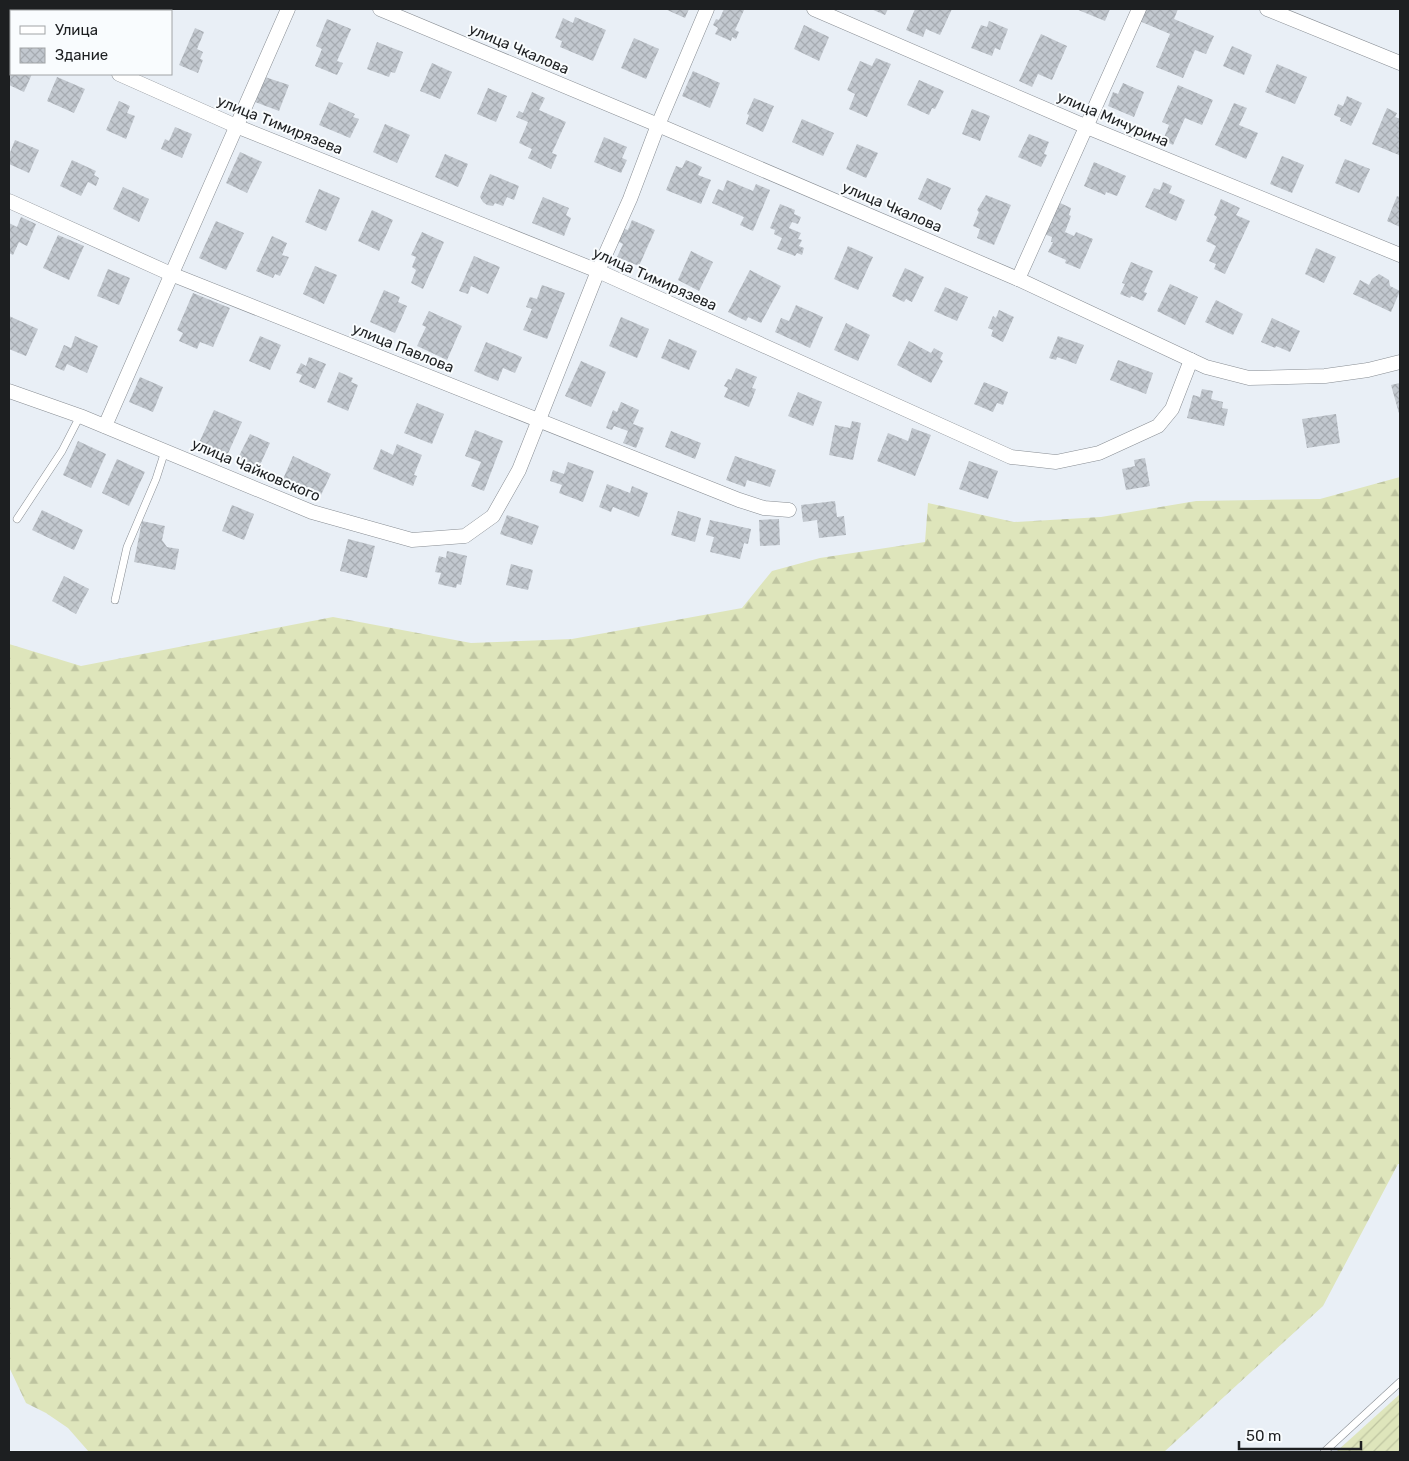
<svg xmlns="http://www.w3.org/2000/svg" width="1409" height="1461" viewBox="0 0 1409 1461" font-family="Rubik,sans-serif">
<style>
.forest{fill:url(#forest-firs)}
.garden{fill:url(#garden-furrows)}
.building{fill:url(#building-cross-hatch)}
.lines{fill:none;stroke-linecap:round;stroke-linejoin:round}
.lane-casing{stroke:#888d93;stroke-width:8}
.street-casing{stroke:#888d93;stroke-width:15}
.lane{stroke:#fff;stroke-width:7}
.street{stroke:#fff;stroke-width:14}
.labels{text-anchor:middle;dominant-baseline:central;stroke-width:4;stroke-linejoin:round;paint-order:stroke}
.street-label{font-size:15px;fill:#1d1f21;stroke:#f9fcfe}
</style>
<defs>
<pattern id="forest-firs" width="22" height="20" patternUnits="userSpaceOnUse" patternTransform="scale(1.25)"><rect width="22" height="20" fill="#dee5bb"/><path d="M5 1l3.5 6h-7zM16 11l3.5 6h-7z" fill="#bec4a0"/></pattern>
<pattern id="garden-furrows" width="10" height="10" patternUnits="userSpaceOnUse" patternTransform="scale(1.25)"><rect width="10" height="10" fill="#dee5bb"/><path d="M-1 1l2-2M0 10L10 0M9 11l2-2" fill="none" stroke="#bec4a0"/></pattern>
<pattern id="building-cross-hatch" width="8" height="8" patternUnits="userSpaceOnUse" patternTransform="scale(1.25)"><rect width="8" height="8" fill="#c2c8cf"/><path d="M0 0l8 8M0 8l8-8" fill="none" stroke="#a6abb1"/></pattern>
</defs>
<rect width="100%" height="100%" fill="#e9eff6"/>
<!-- forest -->
<path class="forest" d="M 1400,477 L 1400,1164 L 1398,1164 L 1323,1306 L 1164,1452 L 89,1452 L 68,1428 L 46,1413 L 26,1403 L 9,1367 L 9,644 L 81,666 L 333,617 L 471,643 L 572,639 L 742,608 L 772,571 L 820,558 L 925,542 L 928,503 L 1014,522 L 1101,517 L 1196,501 L 1320,499 Z"/>
<!-- garden -->
<path class="garden" d="M 1400,1394 L 1400,1452 L 1336,1452 Z"/>
<!-- building -->
<g class="building">
<path d="M 68,9 L 92,9 L 91,11 L 67,11 Z"/>
<path d="M 665,9 L 689,9 L 685,18 Z"/>
<path d="M 724,9 L 744,10 L 735,30 L 739,32 L 736,39 L 732,37 L 731,41 L 715,34 L 718,28 L 713,25 L 716,19 L 719,20 Z"/>
<path d="M 871,9 L 888,9 L 885,15 Z"/>
<path d="M 915,9 L 952,9 L 940,35 L 926,29 L 923,37 L 906,30 Z"/>
<path d="M 1076,9 L 1110,9 L 1105,21 Z"/>
<path d="M 1142,9 L 1178,9 L 1174,19 L 1214,36 L 1206,54 L 1195,50 L 1183,78 L 1156,67 L 1170,34 L 1137,20 Z"/>
<path d="M 575,17 L 606,30 L 593,61 L 560,47 L 562,41 L 555,38 L 563,18 L 573,23 Z"/>
<path d="M 327,19 L 351,29 L 337,61 L 343,63 L 337,75 L 315,66 L 322,49 L 316,46 Z"/>
<path d="M 989,21 L 1008,29 L 1000,50 L 995,48 L 992,56 L 971,48 L 981,25 L 987,27 Z"/>
<path d="M 804,25 L 829,37 L 819,61 L 794,49 Z"/>
<path d="M 195,28 L 204,32 L 197,49 L 203,52 L 200,59 L 203,60 L 198,73 L 179,65 Z"/>
<path d="M 1041,34 L 1067,46 L 1052,80 L 1038,74 L 1032,87 L 1019,81 Z"/>
<path d="M 634,38 L 659,49 L 646,79 L 621,68 Z"/>
<path d="M 377,42 L 403,52 L 395,73 L 391,72 L 389,77 L 367,69 Z"/>
<path d="M 1232,46 L 1252,55 L 1244,75 L 1223,66 Z"/>
<path d="M 9,56 L 11,57 L 11,74 L 32,74 L 24,92 L 9,85 Z"/>
<path d="M 876,58 L 891,64 L 867,117 L 849,109 L 855,94 L 847,90 L 860,61 L 872,66 Z"/>
<path d="M 432,63 L 452,72 L 440,99 L 420,91 Z"/>
<path d="M 1277,64 L 1307,77 L 1295,104 L 1265,92 Z"/>
<path d="M 693,71 L 720,83 L 710,108 L 682,96 Z"/>
<path d="M 57,77 L 85,89 L 74,113 L 47,101 Z"/>
<path d="M 265,77 L 289,85 L 279,111 L 255,102 Z"/>
<path d="M 919,80 L 944,91 L 935,109 L 932,108 L 929,115 L 907,105 Z"/>
<path d="M 1123,83 L 1144,92 L 1134,117 L 1108,106 L 1113,92 L 1118,94 Z"/>
<path d="M 1178,85 L 1213,100 L 1202,125 L 1185,118 L 1173,145 L 1163,140 L 1169,125 L 1162,122 Z"/>
<path d="M 488,88 L 507,96 L 496,122 L 477,114 Z"/>
<path d="M 532,92 L 545,98 L 539,110 L 566,122 L 552,153 L 557,155 L 551,169 L 528,158 L 532,149 L 519,143 L 528,122 L 516,117 L 519,111 L 523,113 Z"/>
<path d="M 1347,96 L 1362,103 L 1351,126 L 1340,121 L 1341,118 L 1334,115 L 1338,104 L 1343,106 Z"/>
<path d="M 754,98 L 774,106 L 763,132 L 746,124 L 749,115 L 747,114 Z"/>
<path d="M 119,101 L 130,106 L 127,113 L 135,116 L 126,139 L 106,130 Z"/>
<path d="M 329,102 L 355,114 L 353,117 L 359,119 L 350,138 L 319,125 Z"/>
<path d="M 1234,103 L 1247,108 L 1239,125 L 1258,133 L 1246,159 L 1215,145 Z"/>
<path d="M 1387,108 L 1397,113 L 1395,117 L 1400,119 L 1400,151 L 1399,155 L 1372,144 Z"/>
<path d="M 972,109 L 990,116 L 980,141 L 962,134 Z"/>
<path d="M 802,119 L 834,133 L 823,156 L 792,142 Z"/>
<path d="M 385,124 L 410,135 L 397,163 L 373,152 Z"/>
<path d="M 175,127 L 192,134 L 182,158 L 161,149 L 165,139 L 169,141 Z"/>
<path d="M 1029,134 L 1049,142 L 1044,154 L 1047,155 L 1041,167 L 1018,157 Z"/>
<path d="M 604,137 L 627,147 L 622,158 L 627,160 L 621,173 L 594,162 Z"/>
<path d="M 15,140 L 39,150 L 29,173 L 9,164 L 9,155 Z"/>
<path d="M 857,144 L 878,153 L 866,178 L 846,169 Z"/>
<path d="M 240,152 L 262,162 L 247,193 L 226,183 Z"/>
<path d="M 445,154 L 468,164 L 458,187 L 435,177 Z"/>
<path d="M 1282,156 L 1304,165 L 1292,193 L 1270,184 Z"/>
<path d="M 1345,159 L 1370,169 L 1359,193 L 1335,183 Z"/>
<path d="M 72,160 L 96,171 L 94,175 L 99,178 L 96,186 L 88,182 L 81,196 L 60,186 Z"/>
<path d="M 686,160 L 702,167 L 698,175 L 711,180 L 701,204 L 666,190 L 676,166 L 682,168 Z"/>
<path d="M 1094,162 L 1126,176 L 1117,196 L 1106,192 L 1105,195 L 1084,186 Z"/>
<path d="M 490,174 L 519,186 L 514,200 L 507,197 L 503,206 L 495,203 L 493,206 L 487,205 L 483,202 L 480,197 Z"/>
<path d="M 927,178 L 951,188 L 941,210 L 918,199 Z"/>
<path d="M 727,180 L 753,191 L 756,184 L 770,190 L 753,231 L 740,225 L 744,217 L 712,203 L 718,189 L 723,191 Z"/>
<path d="M 1163,182 L 1172,186 L 1169,193 L 1185,200 L 1176,221 L 1145,207 L 1154,188 L 1160,190 Z"/>
<path d="M 123,187 L 149,199 L 139,222 L 113,209 Z"/>
<path d="M 319,189 L 340,198 L 326,231 L 305,222 Z"/>
<path d="M 986,195 L 1011,205 L 994,245 L 977,238 L 980,229 L 973,226 L 979,212 L 977,210 Z"/>
<path d="M 1397,196 L 1400,197 L 1400,227 L 1387,221 Z"/>
<path d="M 543,197 L 569,208 L 566,215 L 571,218 L 564,236 L 532,223 Z"/>
<path d="M 1221,199 L 1240,208 L 1236,215 L 1250,221 L 1225,274 L 1214,269 L 1216,264 L 1209,261 L 1216,246 L 1206,241 L 1217,217 L 1214,215 Z"/>
<path d="M 1058,202 L 1071,208 L 1069,215 L 1071,216 L 1065,232 L 1074,236 L 1076,232 L 1093,239 L 1080,269 L 1065,263 L 1066,260 L 1048,252 L 1053,242 L 1051,242 L 1052,237 L 1044,234 Z"/>
<path d="M 780,204 L 795,210 L 794,214 L 801,217 L 798,224 L 792,222 L 789,228 L 801,233 L 798,239 L 802,240 L 799,246 L 804,248 L 802,255 L 797,253 L 795,256 L 777,249 L 782,238 L 774,234 L 775,230 L 770,228 Z"/>
<path d="M 372,210 L 393,220 L 379,251 L 358,241 Z"/>
<path d="M 21,217 L 36,224 L 27,246 L 19,242 L 13,255 L 9,253 L 9,223 L 17,227 Z"/>
<path d="M 632,220 L 655,230 L 639,266 L 617,257 L 623,244 L 617,241 L 622,228 L 628,230 Z"/>
<path d="M 216,221 L 244,233 L 226,270 L 199,258 Z"/>
<path d="M 422,232 L 444,242 L 423,289 L 411,283 L 416,270 L 412,267 L 416,257 L 411,255 Z"/>
<path d="M 58,235 L 84,246 L 69,280 L 43,268 Z"/>
<path d="M 272,236 L 287,243 L 282,255 L 289,257 L 280,276 L 275,274 L 273,278 L 256,271 Z"/>
<path d="M 848,246 L 873,257 L 858,290 L 834,279 Z"/>
<path d="M 1316,248 L 1336,257 L 1324,283 L 1305,274 Z"/>
<path d="M 691,251 L 713,262 L 699,291 L 678,280 Z"/>
<path d="M 474,256 L 500,267 L 488,294 L 471,286 L 468,294 L 459,291 Z"/>
<path d="M 1131,262 L 1153,271 L 1144,292 L 1147,293 L 1143,301 L 1131,296 L 1130,298 L 1120,294 L 1125,284 L 1122,283 Z"/>
<path d="M 315,266 L 337,275 L 324,304 L 303,294 Z"/>
<path d="M 905,268 L 924,277 L 912,302 L 906,299 L 904,302 L 892,296 Z"/>
<path d="M 108,269 L 130,278 L 119,305 L 97,296 Z"/>
<path d="M 750,270 L 781,286 L 761,323 L 748,317 L 746,321 L 728,312 Z"/>
<path d="M 1379,274 L 1389,280 L 1390,286 L 1400,291 L 1391,312 L 1353,294 L 1360,280 L 1369,285 L 1372,279 Z"/>
<path d="M 1170,284 L 1198,297 L 1185,325 L 1157,311 Z"/>
<path d="M 542,285 L 565,293 L 547,339 L 523,330 L 532,309 L 526,307 L 530,297 L 537,299 Z"/>
<path d="M 945,287 L 968,297 L 957,321 L 934,311 Z"/>
<path d="M 384,290 L 400,297 L 398,302 L 407,306 L 395,333 L 370,322 Z"/>
<path d="M 193,293 L 230,308 L 213,347 L 200,342 L 197,349 L 179,341 L 183,333 L 177,330 Z"/>
<path d="M 1216,300 L 1243,314 L 1233,335 L 1205,322 Z"/>
<path d="M 796,305 L 823,317 L 810,348 L 775,332 L 781,318 L 789,321 Z"/>
<path d="M 999,310 L 1014,317 L 1003,342 L 991,336 L 993,330 L 988,328 L 993,316 L 996,318 Z"/>
<path d="M 429,311 L 462,326 L 447,360 L 417,346 L 426,327 L 422,325 Z"/>
<path d="M 9,316 L 38,329 L 26,356 L 9,349 Z"/>
<path d="M 621,317 L 649,329 L 637,358 L 609,346 Z"/>
<path d="M 1272,318 L 1300,331 L 1290,352 L 1276,346 L 1275,348 L 1261,342 Z"/>
<path d="M 846,323 L 870,335 L 858,361 L 834,350 Z"/>
<path d="M 75,336 L 98,346 L 87,373 L 67,364 L 64,371 L 55,367 L 64,345 L 71,348 Z"/>
<path d="M 260,336 L 281,345 L 270,370 L 249,361 Z"/>
<path d="M 1058,336 L 1084,345 L 1076,364 L 1057,357 L 1056,360 L 1049,358 Z"/>
<path d="M 669,339 L 697,351 L 689,370 L 661,358 Z"/>
<path d="M 909,341 L 931,353 L 934,348 L 943,353 L 940,359 L 943,361 L 931,383 L 897,365 Z"/>
<path d="M 486,342 L 522,357 L 515,373 L 503,368 L 498,381 L 474,371 Z"/>
<path d="M 309,357 L 326,364 L 315,389 L 299,382 L 302,375 L 296,373 L 301,363 L 306,366 Z"/>
<path d="M 1118,360 L 1153,373 L 1146,394 L 1110,380 Z"/>
<path d="M 581,361 L 606,372 L 591,407 L 565,396 Z"/>
<path d="M 736,368 L 757,377 L 752,388 L 756,389 L 749,407 L 724,397 L 728,388 L 724,386 L 728,379 L 731,380 Z"/>
<path d="M 339,372 L 353,378 L 351,382 L 358,385 L 348,411 L 327,402 Z"/>
<path d="M 140,377 L 163,387 L 153,412 L 129,402 Z"/>
<path d="M 984,382 L 1008,392 L 1003,405 L 997,403 L 993,412 L 974,404 Z"/>
<path d="M 1400,383 L 1400,417 L 1391,385 Z"/>
<path d="M 1202,389 L 1213,391 L 1211,399 L 1223,402 L 1222,408 L 1228,409 L 1224,426 L 1187,418 L 1193,395 L 1200,397 Z"/>
<path d="M 798,392 L 822,402 L 813,426 L 788,416 Z"/>
<path d="M 621,402 L 639,410 L 633,424 L 644,428 L 636,448 L 623,443 L 628,431 L 614,426 L 612,430 L 606,428 L 613,410 L 617,412 Z"/>
<path d="M 417,403 L 444,414 L 432,444 L 404,433 Z"/>
<path d="M 214,410 L 242,422 L 226,458 L 198,445 Z"/>
<path d="M 1336,414 L 1340,443 L 1307,448 L 1302,419 Z"/>
<path d="M 852,421 L 861,423 L 853,460 L 829,455 L 835,425 L 850,428 Z"/>
<path d="M 912,428 L 931,435 L 915,476 L 877,461 L 888,433 L 908,441 Z"/>
<path d="M 475,430 L 503,441 L 484,491 L 471,486 L 481,462 L 465,456 Z"/>
<path d="M 671,431 L 701,443 L 695,459 L 665,447 Z"/>
<path d="M 250,434 L 270,443 L 259,467 L 238,458 Z"/>
<path d="M 78,441 L 106,454 L 91,488 L 63,475 Z"/>
<path d="M 397,444 L 422,455 L 414,475 L 417,476 L 413,486 L 373,469 L 381,449 L 393,455 Z"/>
<path d="M 293,456 L 331,474 L 321,495 L 308,489 L 305,497 L 280,486 Z"/>
<path d="M 735,456 L 776,470 L 770,487 L 747,480 L 745,487 L 726,480 Z"/>
<path d="M 1145,458 L 1150,486 L 1126,490 L 1122,469 L 1135,466 L 1134,460 Z"/>
<path d="M 117,459 L 145,472 L 129,506 L 102,493 Z"/>
<path d="M 969,461 L 998,471 L 988,499 L 959,489 Z"/>
<path d="M 568,462 L 594,471 L 583,502 L 559,493 L 562,485 L 550,481 L 553,470 L 564,474 Z"/>
<path d="M 607,484 L 630,493 L 632,486 L 648,493 L 639,517 L 613,507 L 611,512 L 599,507 Z"/>
<path d="M 835,501 L 837,517 L 844,516 L 846,535 L 819,538 L 817,520 L 803,522 L 801,505 Z"/>
<path d="M 232,505 L 254,514 L 244,540 L 222,531 Z"/>
<path d="M 42,510 L 83,530 L 74,550 L 32,530 Z"/>
<path d="M 678,511 L 701,518 L 695,542 L 671,535 Z"/>
<path d="M 507,515 L 539,526 L 532,545 L 500,534 Z"/>
<path d="M 779,519 L 780,545 L 760,546 L 759,520 Z"/>
<path d="M 710,520 L 751,529 L 748,544 L 744,543 L 740,559 L 710,552 L 714,537 L 706,535 Z"/>
<path d="M 142,521 L 165,526 L 162,540 L 167,547 L 179,549 L 175,570 L 134,562 Z"/>
<path d="M 348,539 L 375,546 L 367,578 L 340,571 Z"/>
<path d="M 447,551 L 467,556 L 461,585 L 457,584 L 456,588 L 438,584 L 441,573 L 435,572 L 439,556 L 446,558 Z"/>
<path d="M 511,564 L 533,570 L 528,590 L 506,585 Z"/>
<path d="M 64,576 L 89,589 L 76,614 L 52,601 Z"/>
</g>
<g class="lines">
<!-- lane casing -->
<g class="lane-casing">
<g id="lane">
<path d="M 17,519 L 62,451 L 80,416"/>
<path d="M 115,600 L 127,547 L 156,479 L 165,451"/>
<path d="M 1324,1452 L 1400,1382"/>
</g>
</g>
<!-- street casing -->
<g class="street-casing">
<g id="street">
<path d="M 380,9 L 658,125 L 1018,279 L 1206,367 L 1249,378 L 1325,376 L 1368,370 L 1400,362"/>
<path d="M 814,9 L 1087,127 L 1400,255"/>
<path d="M 1267,9 L 1400,63"/>
<path d="M 9,24 L 11,25"/>
<path d="M 119,74 L 236,126 L 598,271 L 1011,457 L 1056,462 L 1099,453 L 1158,426 L 1172,409 L 1191,360"/>
<path d="M 9,201 L 171,274 L 739,500 L 764,508 L 789,510"/>
<path d="M 1018,279 L 1139,9"/>
<path d="M 9,391 L 80,416 L 312,512 L 412,540 L 465,536 L 493,516 L 519,470 L 598,271 L 630,199 L 658,125 L 707,9"/>
<path d="M 105,426 L 288,9"/>
</g>
</g>
<!-- lane -->
<use href="#lane" class="lane"/>
<!-- street -->
<use href="#street" class="street"/>
</g>
<g class="labels">
<!-- street labels -->
<g class="street-label">
<text transform="translate(519 49) rotate(23)">улица Чкалова</text>
<text transform="translate(1113 119) rotate(23)">улица Мичурина</text>
<text transform="translate(280 125) rotate(22)">улица Тимирязева</text>
<text transform="translate(892 207) rotate(23)">улица Чкалова</text>
<text transform="translate(655 279) rotate(24)">улица Тимирязева</text>
<text transform="translate(403 348) rotate(22)">улица Павлова</text>
<text transform="translate(256 470) rotate(23)">улица Чайковского</text>
</g>
</g>
<!-- border -->
<rect width="1409" height="1461" fill="none" stroke="#1d1f21" stroke-width="20"/>
<!-- legend -->
<rect x="10" y="10" width="162" height="65" fill="#f9fcfe" stroke="#a1a4a6"/>
<rect x="20" y="26" width="25" height="8" fill="#ffffff" stroke="#a1a4a6"/>
<text x="55" y="35" font-size="15" fill="#1d1f21">Улица</text>
<rect x="20" y="48" width="25" height="15" fill="url(#building-cross-hatch)" stroke="#a1a4a6"/>
<text x="55" y="60" font-size="15" fill="#1d1f21">Здание</text>
<!-- scale -->
<path d="M1239 1441v8h122v-8" fill="none" stroke="#1d1f21" stroke-width="2.5"/>
<text x="1246" y="1441" font-size="15" fill="#1d1f21" stroke="#f9fcfe" stroke-width="4" paint-order="stroke">50 m</text>
</svg>
